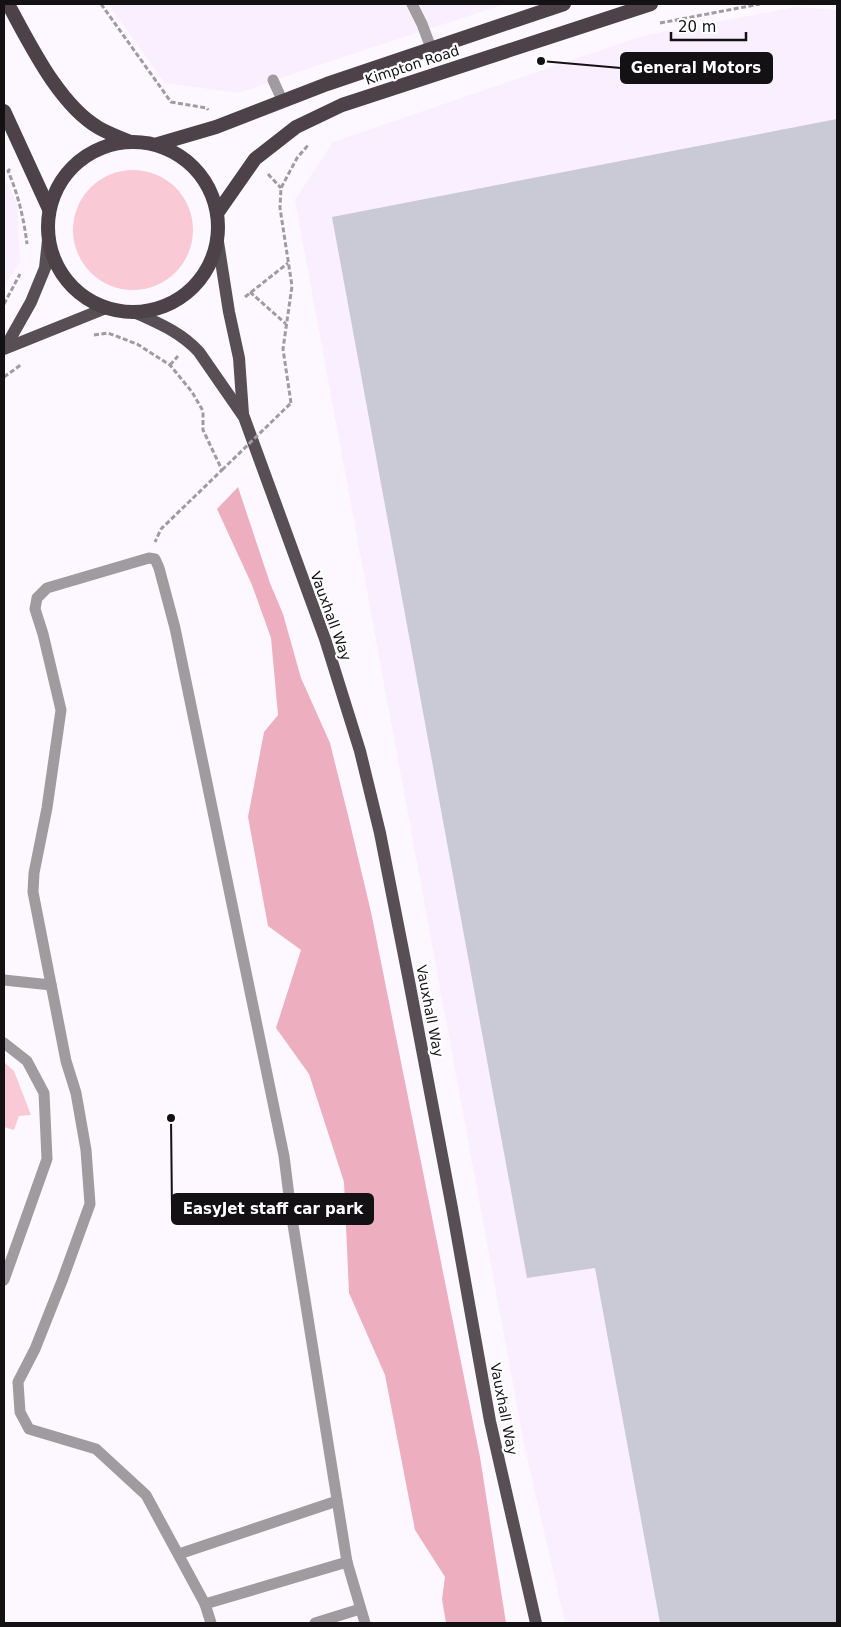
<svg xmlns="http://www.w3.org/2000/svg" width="841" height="1627" viewBox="0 0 841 1627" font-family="'DejaVu Sans',sans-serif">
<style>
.built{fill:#f9effe}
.green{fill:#f9cad6}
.forest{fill:#edafc0}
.building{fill:#cac9d6}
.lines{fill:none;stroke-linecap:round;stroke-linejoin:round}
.path{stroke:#9f9ba1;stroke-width:3;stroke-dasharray:5 2.5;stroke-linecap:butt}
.service{stroke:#a09b9e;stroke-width:11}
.primary{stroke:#584f55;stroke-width:12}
.trunk{stroke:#4c4248;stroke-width:14}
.path-bridge{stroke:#9f9ba1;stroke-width:3;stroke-dasharray:5 2.5;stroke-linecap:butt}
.labels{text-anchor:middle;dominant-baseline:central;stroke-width:4.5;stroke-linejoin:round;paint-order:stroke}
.street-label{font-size:14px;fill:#141115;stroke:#fff}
.leader{fill:none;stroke:#141115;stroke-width:2}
.callout-dot{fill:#141115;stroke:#fff;stroke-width:2}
.callout{fill:#141115;stroke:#141115;stroke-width:2}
.callout-label{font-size:15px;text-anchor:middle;font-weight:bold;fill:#fff}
</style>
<rect width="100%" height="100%" fill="#fdf8ff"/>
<!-- built -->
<g class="built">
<path d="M 108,4 L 505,4 L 313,67 L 239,93 L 165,83 Z"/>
<path d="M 796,7 L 837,10 L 837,1623 L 565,1623 L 524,1444 L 295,200 L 333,142 L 642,36 Z"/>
<path d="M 4,179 L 17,203 L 20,262 L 4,287 Z"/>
</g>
<!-- green -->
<g class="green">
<circle cx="133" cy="230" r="60"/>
<path d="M 4,1062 L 14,1071 L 31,1115 L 19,1116 L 14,1130 L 4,1127 Z"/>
</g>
<!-- forest -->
<path class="forest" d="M 238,487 L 270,583 L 283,614 L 301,678 L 330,743 L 348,815 L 371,912 L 480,1457 L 506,1623 L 446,1623 L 442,1599 L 445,1577 L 415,1530 L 385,1375 L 349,1293 L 344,1182 L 309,1074 L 276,1028 L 301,950 L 268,926 L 248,817 L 264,732 L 278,715 L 271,638 L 252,585 L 217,509 Z"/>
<!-- building -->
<path class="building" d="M 837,119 L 837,1623 L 660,1623 L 595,1268 L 527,1278 L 332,217 Z"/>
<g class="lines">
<!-- path -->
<g class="path">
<path d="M 101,4 L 171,102 L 207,108 L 208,110"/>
<path d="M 660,23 L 760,4"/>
<path d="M 10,169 L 8,171 C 18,194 24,219 27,244"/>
<path d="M 268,174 L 281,188"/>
<path d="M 250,292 L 286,324"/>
<path d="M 245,297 L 288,263"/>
<path d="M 4,304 L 20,274"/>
<path d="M 94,335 L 108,333 L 137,344 L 170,365 L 192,392 L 203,411 L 203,430 L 222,470 L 161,529 L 155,542"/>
<path d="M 170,365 L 178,356"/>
<path d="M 4,377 L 22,364"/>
<path d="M 291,403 L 283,349 L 292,286 L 280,208 L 281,188 L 297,158 L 309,144"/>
</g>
<!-- service -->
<g class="service">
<path d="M 412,4 L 422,24 L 431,48"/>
<path d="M 273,80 L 283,102"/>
<path d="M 4,980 L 51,985"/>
<path d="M 4,1043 L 27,1061 L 44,1093 L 47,1159 L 4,1280"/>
<path d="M 179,1554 L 337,1501"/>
<path d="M 205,1604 L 347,1562"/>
<path d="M 211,1623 L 205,1604 L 146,1495 L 96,1449 L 29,1429 L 20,1412 L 18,1382 L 35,1349 L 62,1281 L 90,1204 L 86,1150 L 76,1093 L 66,1061 L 33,892 L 34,873 L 47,808 L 61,710 L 43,634 L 35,609 L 37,598 L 47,588 L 149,558 L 155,559 L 159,568 L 175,628 L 284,1156 L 291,1212 L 347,1562 L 365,1623"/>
<path d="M 315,1623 L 360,1609"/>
</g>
<!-- primary -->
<g class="primary">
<path d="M 218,242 L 229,312 L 239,358 L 243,414"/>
<path d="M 134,312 C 158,323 181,332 199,352 L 244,417 L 325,639 L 360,751 L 380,833 L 409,981 L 452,1208 L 490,1421 L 536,1623"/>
<path d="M 5,348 L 31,302 L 45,268 L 48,240"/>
<path d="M 4,349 L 106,308"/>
</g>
<!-- trunk -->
<g class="trunk">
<path d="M 8,4 C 30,44 59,105 99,128 C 108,133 118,137 128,141"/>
<path d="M 4,111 L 49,209"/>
<circle cx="133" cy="227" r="85"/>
<path d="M 158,144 L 216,127 L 327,84 L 564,4"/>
<path d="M 218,212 L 255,159 L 296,127 L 342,105 L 651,4"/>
</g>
<!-- path-bridge -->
<path class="path-bridge" d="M 222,470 L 291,403"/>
</g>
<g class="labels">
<!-- street labels -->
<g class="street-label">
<text transform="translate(412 65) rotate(-18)">Kimpton Road</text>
<text transform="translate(331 616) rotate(70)">Vauxhall Way</text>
<text transform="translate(430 1011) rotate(79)">Vauxhall Way</text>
<text transform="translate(504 1409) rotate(79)">Vauxhall Way</text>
</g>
</g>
<!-- callouts -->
<path class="leader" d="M541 61L621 68M171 1118L172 1209"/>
<g class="callout-dot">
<circle cx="541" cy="61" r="5"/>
<circle cx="171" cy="1118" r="5"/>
</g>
<g class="callout">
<rect x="621" y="53" width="151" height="30" rx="5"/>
<rect x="172" y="1194" width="201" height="30" rx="5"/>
</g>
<g class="callout-label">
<text x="696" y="73">General Motors</text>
<text x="273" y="1214">EasyJet staff car park</text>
</g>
<!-- border -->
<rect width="841" height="1627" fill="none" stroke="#141115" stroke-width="10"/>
<!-- scale -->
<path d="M671 32v8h75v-8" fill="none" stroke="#141115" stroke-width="2.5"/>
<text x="678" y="32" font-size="15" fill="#141115" stroke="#ffffff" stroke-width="4" paint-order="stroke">20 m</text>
</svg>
